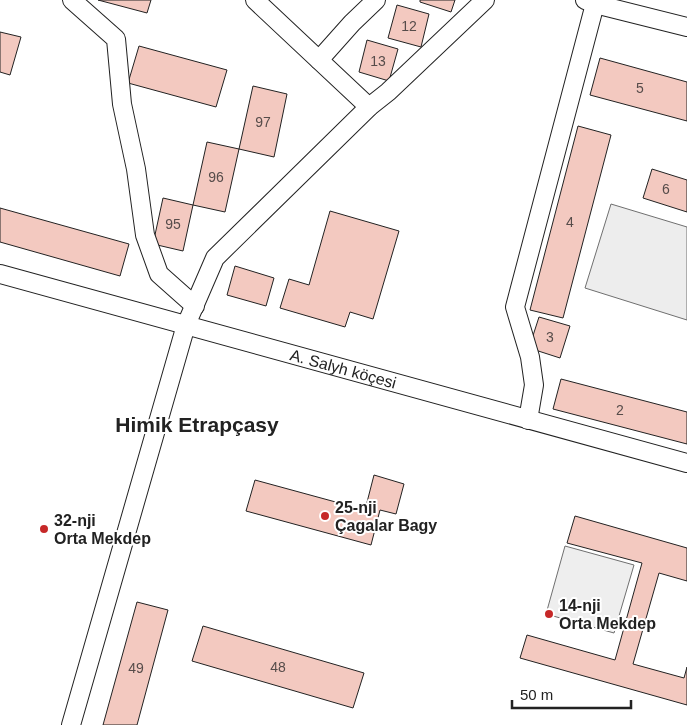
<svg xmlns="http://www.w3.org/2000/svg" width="687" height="725" viewBox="0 0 687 725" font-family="Helvetica,sans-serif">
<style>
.green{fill:#eee;stroke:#6f6f6f}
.parking{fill:#ededed;stroke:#6f6f6f}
.building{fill:#f3c9c0;stroke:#222}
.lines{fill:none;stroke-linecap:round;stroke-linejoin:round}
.minor-casing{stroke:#222;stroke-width:20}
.minor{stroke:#fff;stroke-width:18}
.poi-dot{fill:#c62828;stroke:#fff;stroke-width:2}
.labels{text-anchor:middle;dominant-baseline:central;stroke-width:4;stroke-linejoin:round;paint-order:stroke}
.number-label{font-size:14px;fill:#564c4a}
.street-label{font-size:16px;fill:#222;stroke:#fff}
.poi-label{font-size:16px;font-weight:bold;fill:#222;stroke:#fff;text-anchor:start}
.district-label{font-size:21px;font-weight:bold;fill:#222;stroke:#fff}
</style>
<rect width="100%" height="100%" fill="#fff"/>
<!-- green -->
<path class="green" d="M 565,546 L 634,565 L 614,633 L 546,614 Z"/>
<!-- parking -->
<path class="parking" d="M 611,204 L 687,227 L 687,320 L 585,288 Z"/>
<!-- building -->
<g class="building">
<path d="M 98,0 L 151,0 L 147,13 Z"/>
<path d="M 420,0 L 455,0 L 451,12 L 420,2 Z"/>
<path d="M 397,5 L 429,14 L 421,47 L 388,38 Z"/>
<path d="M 0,32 L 21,37 L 10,75 L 0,72 Z"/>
<path d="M 367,40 L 398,49 L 389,81 L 359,72 Z"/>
<path d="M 139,46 L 227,70 L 216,107 L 128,83 Z"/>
<path d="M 600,58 L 687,82 L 687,121 L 590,95 Z"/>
<path d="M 253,86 L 287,94 L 274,157 L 239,149 Z"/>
<path d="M 578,126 L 611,135 L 563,318 L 530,310 Z"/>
<path d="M 207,142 L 239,149 L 225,212 L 193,205 Z"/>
<path d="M 652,169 L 687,180 L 687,212 L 643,198 Z"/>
<path d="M 163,198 L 193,205 L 183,251 L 153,244 Z"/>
<path d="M 0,208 L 129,244 L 120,276 L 0,242 Z"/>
<path d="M 330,211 L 399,231 L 373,319 L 350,312 L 345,327 L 280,308 L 289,279 L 309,285 Z"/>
<path d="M 235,266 L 274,278 L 266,306 L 227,295 Z"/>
<path d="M 539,317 L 570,326 L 560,358 L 529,348 Z"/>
<path d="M 561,379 L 687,412 L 687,444 L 553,409 Z"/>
<path d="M 374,475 L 404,484 L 396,514 L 380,510 L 371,545 L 246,511 L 255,480 L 365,510 Z"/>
<path d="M 575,516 L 687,548 L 687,581 L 659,573 L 633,664 L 684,678 L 687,667 L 687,705 L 520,658 L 527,635 L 615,660 L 642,563 L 567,543 Z"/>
<path d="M 137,602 L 168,610 L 137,725 L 103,725 Z"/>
<path d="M 203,626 L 364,673 L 353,708 L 192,661 Z"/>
</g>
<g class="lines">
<!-- minor casing -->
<g class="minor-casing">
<g id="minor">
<path d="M 72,0 L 116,39 L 122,104 L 136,169 L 145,235 L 159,274 L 195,306"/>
<path d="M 255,0 L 369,107"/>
<path d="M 585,0 L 595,4 L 687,27"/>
<path d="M 319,60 L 352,23 L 376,0"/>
<path id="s1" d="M 0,274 L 687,463"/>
<path d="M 528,420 L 534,385 L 530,357 L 515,307 L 596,0"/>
<path d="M 71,725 L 186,325 L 215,258 L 369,107 L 388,92 L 485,0"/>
</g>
</g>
<!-- minor -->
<use href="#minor" class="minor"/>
</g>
<!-- markers -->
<g class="poi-dot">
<circle cx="325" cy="516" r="5"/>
<circle cx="44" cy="529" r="5"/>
<circle cx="549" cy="614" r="5"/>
</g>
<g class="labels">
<!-- number labels -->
<g class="number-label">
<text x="409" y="26">12</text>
<text x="378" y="61">13</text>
<text x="640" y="88">5</text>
<text x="263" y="122">97</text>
<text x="216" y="177">96</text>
<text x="666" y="189">6</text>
<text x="570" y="222">4</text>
<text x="173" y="224">95</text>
<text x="550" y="337">3</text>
<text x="620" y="410">2</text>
<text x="278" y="667">48</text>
<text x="136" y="668">49</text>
</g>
<!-- street labels -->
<g class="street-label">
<text stroke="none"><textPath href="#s1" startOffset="356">A. Salyh köçesi</textPath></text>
</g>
<!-- poi labels -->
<g class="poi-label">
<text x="335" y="507">25-nji<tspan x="335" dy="18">Çagalar Bagy</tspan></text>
<text x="54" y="520">32-nji<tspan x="54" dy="18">Orta Mekdep</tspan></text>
<text x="559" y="605">14-nji<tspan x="559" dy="18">Orta Mekdep</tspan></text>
</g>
<!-- district labels -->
<g class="district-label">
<text x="197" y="424">Himik Etrapçasy</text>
</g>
</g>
<!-- scale -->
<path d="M512 700v8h119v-8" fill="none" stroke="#222222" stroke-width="2.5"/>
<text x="520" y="700" font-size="15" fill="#222222" stroke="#ffffff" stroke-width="4" paint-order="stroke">50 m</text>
</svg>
